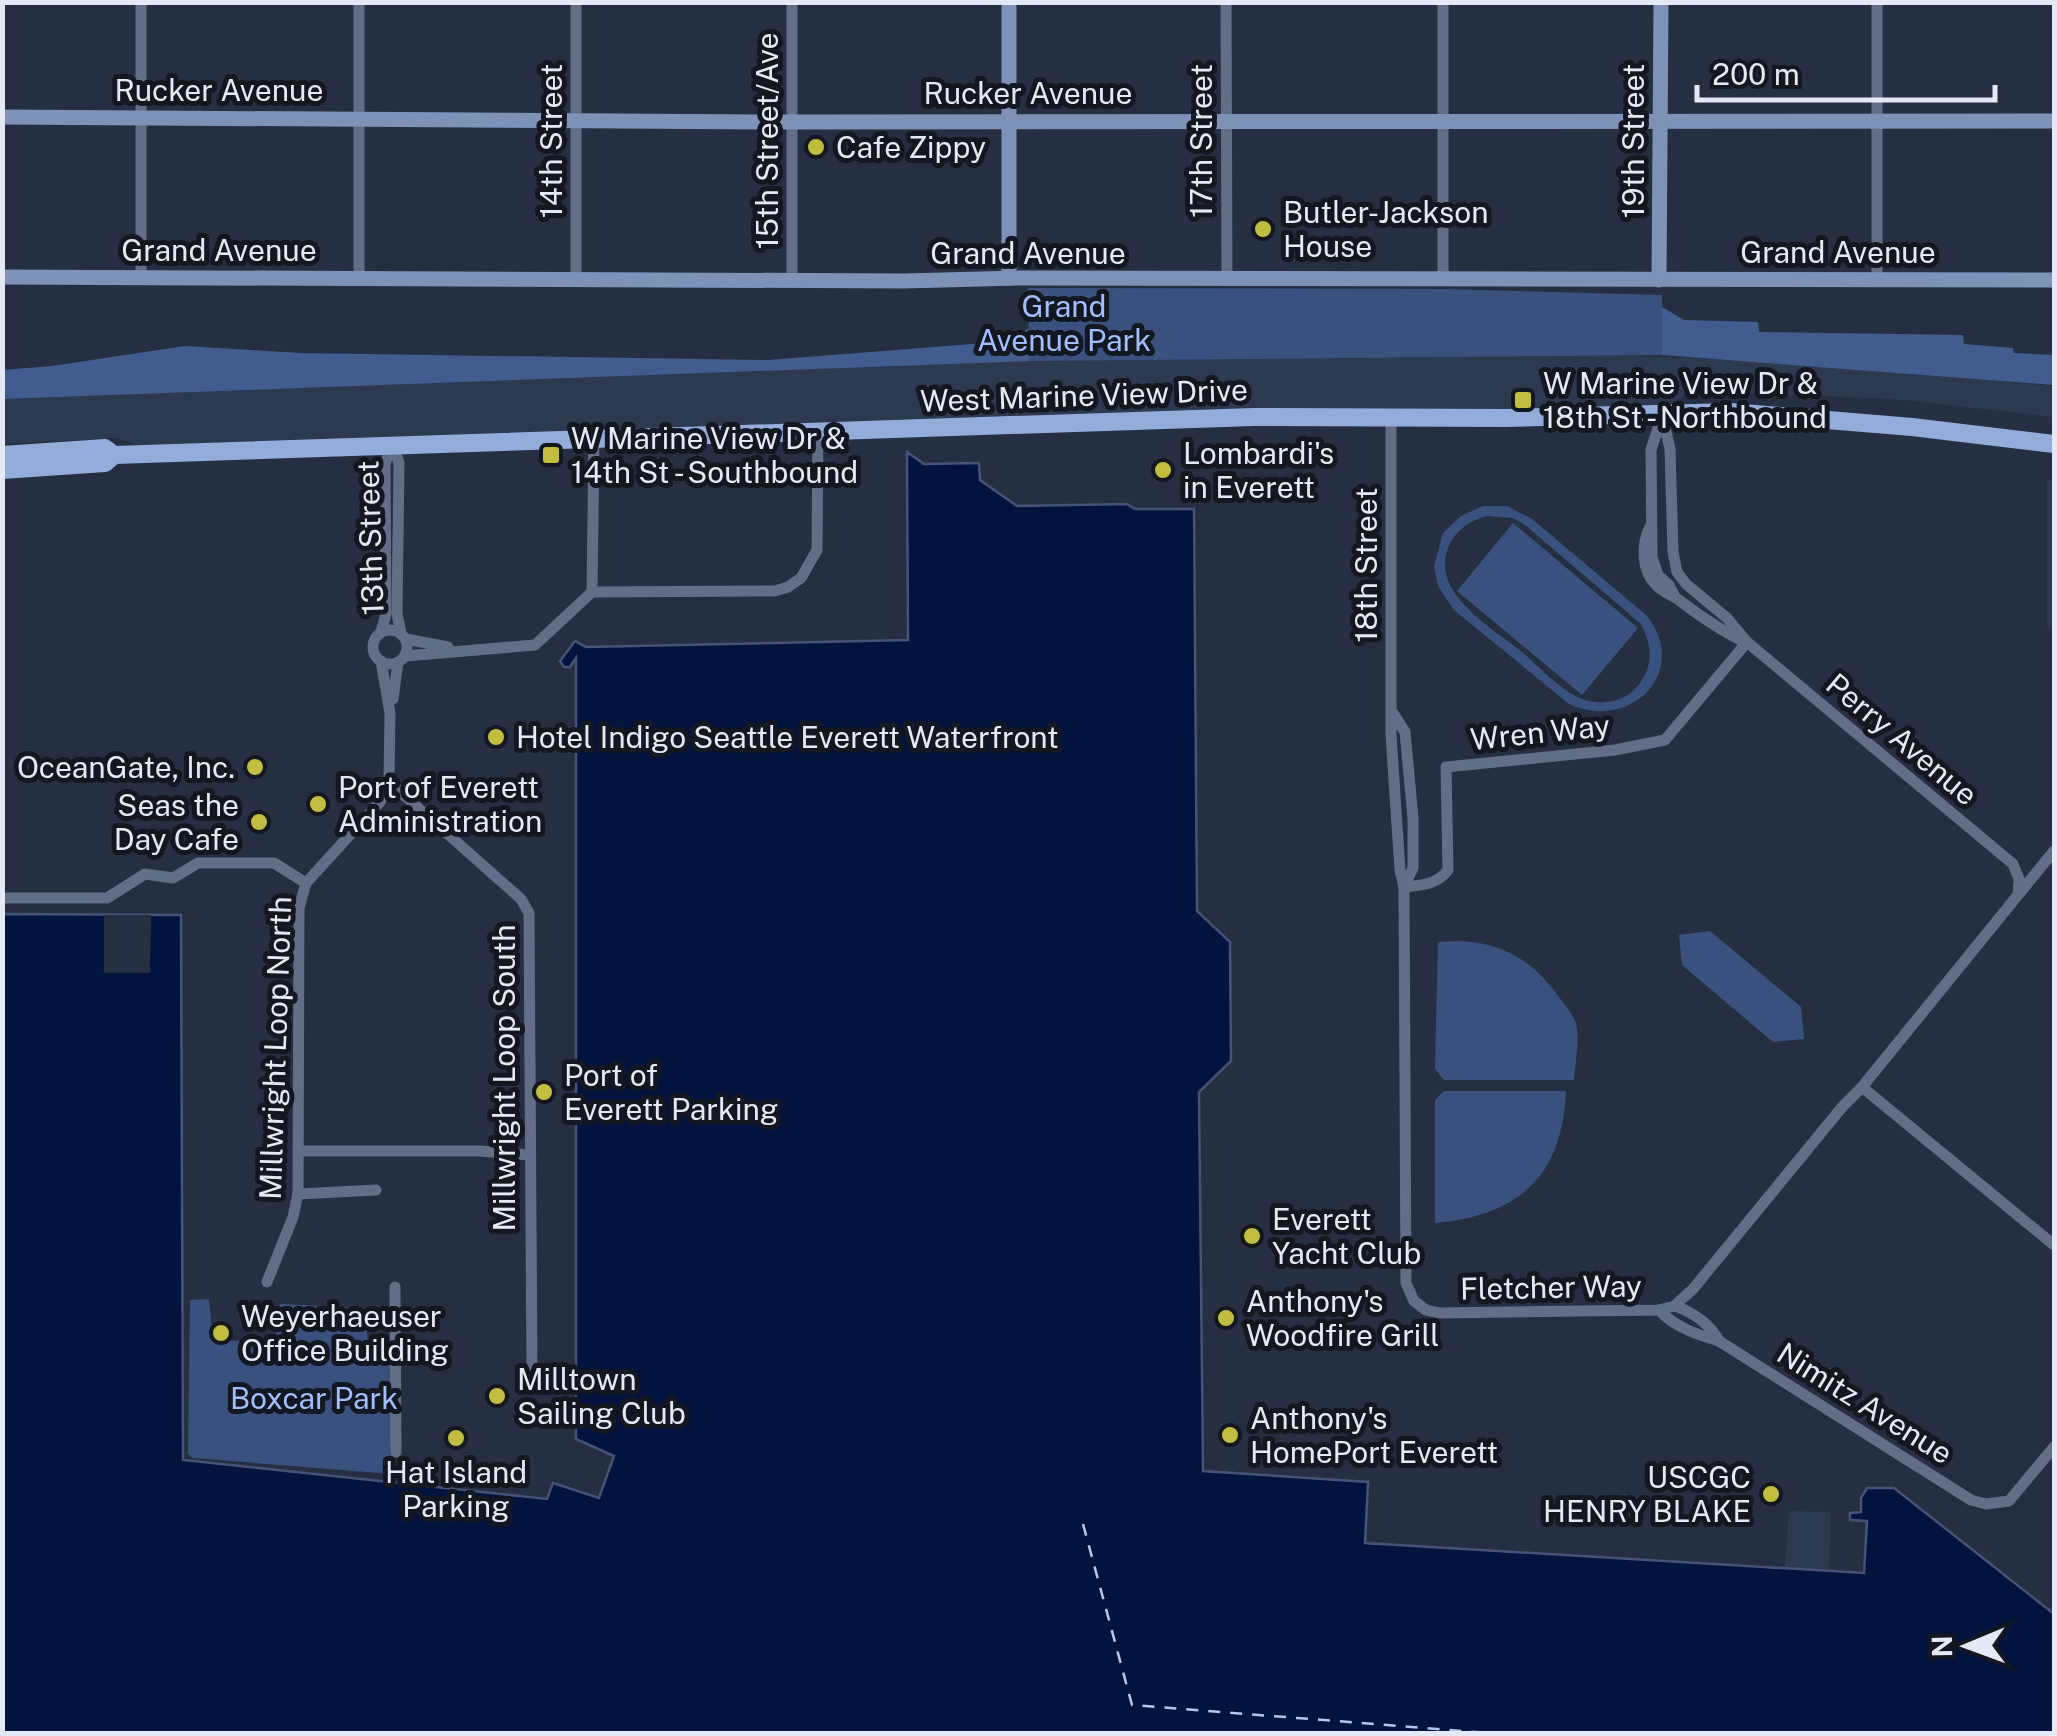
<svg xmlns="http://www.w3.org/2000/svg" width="2057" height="1736" viewBox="0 0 2057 1736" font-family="'Public Sans',sans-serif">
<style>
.built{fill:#2d394f}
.green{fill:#3a5180;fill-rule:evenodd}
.forest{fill:#435c8f}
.water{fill:#03133f;stroke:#465376;stroke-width:2.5}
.pier{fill:#262f41}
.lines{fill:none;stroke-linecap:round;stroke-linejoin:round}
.ferry{stroke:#b0c8f6;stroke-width:2.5;stroke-dasharray:12 10;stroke-linecap:butt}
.street{stroke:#626e85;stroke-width:11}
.secondary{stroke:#7e91b6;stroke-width:15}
.primary{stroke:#93acdc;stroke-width:18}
.poi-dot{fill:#c2bd3f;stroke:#13171f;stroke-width:4}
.labels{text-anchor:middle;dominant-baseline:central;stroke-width:10;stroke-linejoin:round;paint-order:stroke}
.street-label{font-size:30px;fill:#e3e9f5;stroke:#13171f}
.poi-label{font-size:30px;fill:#e3e9f5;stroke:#13171f;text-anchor:start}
.park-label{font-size:30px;fill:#a0bffc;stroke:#13171f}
</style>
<rect width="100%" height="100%" fill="#262f41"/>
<!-- built -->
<g class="built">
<path d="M 1383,347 L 1745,360 L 2054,386 L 2054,417 L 1905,400 L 1690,390 L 1665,410 L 158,453 L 117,438 L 3,444 L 3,399 Z"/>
<rect x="2047" y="480" width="7" height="147"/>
<path d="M 1789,1511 L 1831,1512 L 1829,1571 L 1785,1568 Z"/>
</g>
<!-- green -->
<g class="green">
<path d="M 1028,288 L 1446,289 L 1662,295 L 1662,355 L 1029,361 Z"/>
<path d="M 1483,506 L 1507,506 L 1532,519 L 1646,615 C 1691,669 1633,733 1569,704 L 1454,610 L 1438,586 L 1434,566 L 1443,533 L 1461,516 ZM 1487,516 L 1513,518 L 1525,525 L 1640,623 C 1651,641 1654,661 1642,680 C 1632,698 1609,706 1589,701 C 1564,695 1542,669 1522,652 C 1493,628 1430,594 1448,548 C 1455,530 1469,521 1487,516 Z"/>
<path d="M 1513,523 L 1638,628 L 1582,695 L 1457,591 Z"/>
<path d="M 1710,931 L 1801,1007 L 1804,1039 L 1773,1042 L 1682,965 L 1679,935 Z"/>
<path d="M 1459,941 C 1504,943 1533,961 1559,997 C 1564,1004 1574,1015 1576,1024 C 1580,1040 1575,1063 1574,1080 L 1444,1080 L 1435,1069 L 1438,942 Z"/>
<path d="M 1444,1091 L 1566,1091 C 1562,1177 1519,1215 1435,1223 L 1435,1100 Z"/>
<path d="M 209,1299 L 213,1340 L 275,1342 L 280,1304 L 365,1308 L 369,1356 L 392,1360 L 392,1474 L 193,1458 L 188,1454 L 190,1300 Z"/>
</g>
<!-- forest -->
<g class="forest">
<path d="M 1662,307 L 1684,320 L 1758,322 L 1759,332 L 1963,335 L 1964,344 L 2013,348 L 2014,353 L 2054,355 L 2054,385 L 1662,355 Z"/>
<path d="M 1029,329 L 1029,361 L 3,399 L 3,370 L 52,366 L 185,346 L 301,353 L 768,360 L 985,343 Z"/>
</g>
<!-- water -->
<path class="water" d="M 907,452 L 924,464 L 979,463 L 980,480 L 1017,506 L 1127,504 L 1135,509 L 1194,509 L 1197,911 L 1230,942 L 1231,1061 L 1199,1092 L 1203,1471 L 1368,1482 L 1365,1543 L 1864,1573 L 1867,1521 L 1850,1520 L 1850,1513 L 1861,1512 L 1861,1498 L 1867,1488 L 1894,1488 L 2054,1614 L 2054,1733 L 3,1734 L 3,914 L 181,915 L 183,1460 L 547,1499 L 553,1483 L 599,1498 L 614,1456 L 576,1439 L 576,658 L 570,667 L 564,667 L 560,661 L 575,641 L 586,647 L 908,640 Z"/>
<!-- pier -->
<path class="pier" d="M 104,915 L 151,915 L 150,973 L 104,973 Z"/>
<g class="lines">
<!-- ferry -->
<path class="ferry" d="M 1083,1524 L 1132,1705 L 1501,1734"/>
<!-- street -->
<g class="street">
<path d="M 141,2 L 141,277"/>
<path d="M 359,2 L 359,278"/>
<path d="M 792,2 L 792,279"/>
<path d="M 1226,2 L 1227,280"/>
<path d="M 1443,2 L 1443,280"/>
<path d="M 1877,2 L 1877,280"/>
<path d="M 576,279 L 576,2"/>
<path d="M 1391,417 L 1391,735 L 1400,870 L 1404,887 L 1406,1283 L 1414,1301 L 1426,1310 L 1439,1313 L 1659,1310 L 1674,1306 L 1693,1289 L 1843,1106 L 1862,1087 L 2018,895 L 2019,879 L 2013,864 L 1747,642 L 1727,618 L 1686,584 L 1677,572 L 1673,552 L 1670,449 L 1662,414"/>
<path d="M 1661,419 L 1651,450 L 1652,557 L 1658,575 L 1669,585 L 1674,595"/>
<path d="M 393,445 L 399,463 L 397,614 L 401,633"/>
<path d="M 1650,527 C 1641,545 1641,571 1657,586 C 1664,593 1675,596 1683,603 C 1703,618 1720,630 1743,641"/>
<path d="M 592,592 L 594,438"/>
<circle cx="390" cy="647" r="17"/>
<path d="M 381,632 L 386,614 L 385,463 L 393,445"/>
<path d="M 406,639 L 448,647"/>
<path d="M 405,656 L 535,645 L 592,592 L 775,591 L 788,587 L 801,578 L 817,550 L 818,431"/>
<path d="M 393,699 L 398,662"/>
<path d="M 1393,713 L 1405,732 L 1413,818 L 1413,868 L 1404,887"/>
<path d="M 389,782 L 521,899 L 529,913 L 532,1374"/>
<path d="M 1404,887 C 1421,885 1437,885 1448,870 L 1446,767 L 1615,750 L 1665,740 L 1747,642"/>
<path d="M 2018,895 L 2054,851"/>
<path d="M 2,898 L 107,898 L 145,874 L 173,878 L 198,863 L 274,863 L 306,883"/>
<path d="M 1862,1087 L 2054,1245"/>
<path d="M 300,1151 L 480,1151 L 530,1155"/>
<path d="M 298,1194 L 376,1190"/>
<path d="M 267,1282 L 293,1217 L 298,1193 L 299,908 L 306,883 L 380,802 L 389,782 L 390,713 L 381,661"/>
<path d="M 395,1287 L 396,1452"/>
<path d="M 1674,1306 C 1692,1311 1711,1325 1719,1341"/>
<path d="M 1659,1310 C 1674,1327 1698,1335 1719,1341 L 1971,1500 L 1986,1504 L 2009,1501 L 2054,1447"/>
</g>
<!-- secondary -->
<g class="secondary">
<path d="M 2,117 L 778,122 L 2054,121"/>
<path d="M 2,277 L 904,281 L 1019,278 L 2054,280"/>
<path d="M 1009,278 L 1009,2"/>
<path d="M 1659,280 L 1661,2"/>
</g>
<!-- primary -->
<g class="primary">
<path d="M 2,455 L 105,448 L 114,455 L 1254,417 L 1506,418 L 1731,412 L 1912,427 L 2054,444"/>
<path d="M 2,470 L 105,463 L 114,455"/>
</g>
</g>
<!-- markers -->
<g class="poi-dot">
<circle cx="816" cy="147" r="10"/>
<circle cx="1263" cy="229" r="10"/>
<rect x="1513" y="390" width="20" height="20" rx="5"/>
<rect x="541" y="445" width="20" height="20" rx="5"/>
<circle cx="1163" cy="470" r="10"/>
<circle cx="496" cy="737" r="10"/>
<circle cx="255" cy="767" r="10"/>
<circle cx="318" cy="804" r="10"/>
<circle cx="259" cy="822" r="10"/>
<circle cx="544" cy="1092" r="10"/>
<circle cx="1252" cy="1236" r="10"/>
<circle cx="1226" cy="1318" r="10"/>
<circle cx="221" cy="1333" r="10"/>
<circle cx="497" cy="1396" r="10"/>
<circle cx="1230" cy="1435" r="10"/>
<circle cx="456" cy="1438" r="10"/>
<circle cx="1771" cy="1494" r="10"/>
</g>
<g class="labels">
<!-- street labels -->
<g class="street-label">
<text x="219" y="90">Rucker Avenue</text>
<text x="1028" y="93">Rucker Avenue</text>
<text transform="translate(551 141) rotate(-90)">14th Street</text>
<text transform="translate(767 141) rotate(-90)">15th Street/Ave</text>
<text transform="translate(1201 141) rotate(-90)">17th Street</text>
<text transform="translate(1633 141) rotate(-90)">19th Street</text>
<text x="219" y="250">Grand Avenue</text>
<text x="1838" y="252">Grand Avenue</text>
<text x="1028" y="253">Grand Avenue</text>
<text transform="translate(1084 395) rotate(-2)">West Marine View Drive</text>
<text transform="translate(370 538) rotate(-92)">13th Street</text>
<text transform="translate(1366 565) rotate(-90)">18th Street</text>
<text transform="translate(1540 732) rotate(-6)">Wren Way</text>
<text transform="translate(1902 739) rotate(40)">Perry Avenue</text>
<text transform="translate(275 1048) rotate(-88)">Millwright Loop North</text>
<text transform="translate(504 1078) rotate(-90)">Millwright Loop South</text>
<text transform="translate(1551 1287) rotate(-1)">Fletcher Way</text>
<text transform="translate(1865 1403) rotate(32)">Nimitz Avenue</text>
</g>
<!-- poi labels -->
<g class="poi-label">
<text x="836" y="147">Cafe Zippy</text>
<text x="1283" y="212">Butler-Jackson<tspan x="1283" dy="34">House</tspan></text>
<text x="1543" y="383">W Marine View Dr &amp;<tspan x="1543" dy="34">18th St - Northbound</tspan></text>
<text x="571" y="438">W Marine View Dr &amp;<tspan x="571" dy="34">14th St - Southbound</tspan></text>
<text x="1183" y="453">Lombardi's<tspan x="1183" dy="34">in Everett</tspan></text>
<text x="516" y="737">Hotel Indigo Seattle Everett Waterfront</text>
<text x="235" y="767" text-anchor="end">OceanGate, Inc.</text>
<text x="338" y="787">Port of Everett<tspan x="338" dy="34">Administration</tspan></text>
<text x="239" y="805" text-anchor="end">Seas the<tspan x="239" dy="34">Day Cafe</tspan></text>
<text x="564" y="1075">Port of<tspan x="564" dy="34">Everett Parking</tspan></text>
<text x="1272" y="1219">Everett<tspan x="1272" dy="34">Yacht Club</tspan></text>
<text x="1246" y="1301">Anthony's<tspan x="1246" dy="34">Woodfire Grill</tspan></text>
<text x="241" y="1316">Weyerhaeuser<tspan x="241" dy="34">Office Building</tspan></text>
<text x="517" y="1379">Milltown<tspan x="517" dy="34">Sailing Club</tspan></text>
<text x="1250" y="1418">Anthony's<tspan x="1250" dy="34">HomePort Everett</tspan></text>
<text x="456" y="1472" text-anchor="middle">Hat Island<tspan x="456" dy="34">Parking</tspan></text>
<text x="1751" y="1477" text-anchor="end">USCGC<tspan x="1751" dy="34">HENRY BLAKE</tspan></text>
</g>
<!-- park labels -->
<g class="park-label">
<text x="1064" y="306">Grand<tspan x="1064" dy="34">Avenue Park</tspan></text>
<text x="314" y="1398">Boxcar Park</text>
</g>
</g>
<!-- border -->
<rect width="2057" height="1736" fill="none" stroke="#e3e9f5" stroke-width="10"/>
<!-- north arrow -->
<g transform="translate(1967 1646) rotate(269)" stroke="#13171f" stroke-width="8" paint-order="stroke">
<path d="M0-8L18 38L0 25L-18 38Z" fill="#e3e9f5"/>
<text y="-15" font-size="28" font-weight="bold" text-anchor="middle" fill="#e3e9f5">N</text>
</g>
<!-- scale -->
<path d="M1697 85v15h298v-15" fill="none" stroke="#e3e9f5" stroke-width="5"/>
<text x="1712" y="85" font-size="30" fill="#e3e9f5" stroke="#13171f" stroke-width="8" paint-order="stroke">200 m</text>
</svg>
